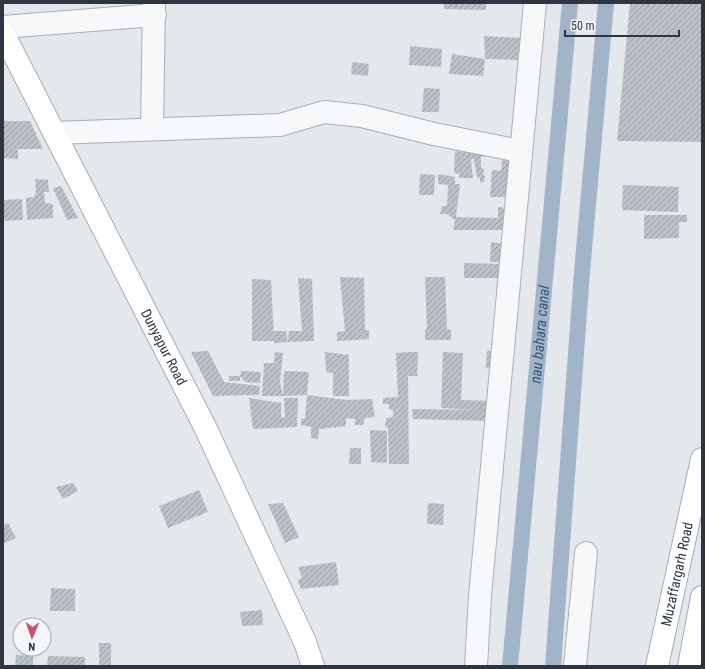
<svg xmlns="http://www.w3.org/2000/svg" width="705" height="669" viewBox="0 0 705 669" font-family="'Roboto Condensed',sans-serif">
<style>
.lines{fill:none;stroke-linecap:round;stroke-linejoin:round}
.canal{stroke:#a2b5c8;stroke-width:16}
.building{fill:url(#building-hatch)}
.minor-casing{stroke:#a9aeb5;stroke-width:24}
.major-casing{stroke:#a4acb6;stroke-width:24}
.minor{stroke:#f7f8fa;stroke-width:22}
.major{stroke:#fff;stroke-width:22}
.labels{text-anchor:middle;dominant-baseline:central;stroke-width:3;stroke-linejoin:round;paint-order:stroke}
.street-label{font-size:14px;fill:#2d3543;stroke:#f4f6f8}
.water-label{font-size:15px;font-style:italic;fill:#395474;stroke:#f4f6f8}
</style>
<defs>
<pattern id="building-hatch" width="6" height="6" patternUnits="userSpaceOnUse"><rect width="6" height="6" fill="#bcc0c8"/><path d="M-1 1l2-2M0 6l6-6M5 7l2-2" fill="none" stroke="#999da4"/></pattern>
</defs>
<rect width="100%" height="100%" fill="#e4e7eb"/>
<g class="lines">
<!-- canal -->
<g class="canal">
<path id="s1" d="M 510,666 L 570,3"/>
<path d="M 553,666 L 582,272 L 606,3"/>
</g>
</g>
<!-- building -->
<g class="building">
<path d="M 444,3 L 486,3 L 486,10 L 444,9 Z"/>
<path d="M 630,3 L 702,3 L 702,142 L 617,141 Z"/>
<path d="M 484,36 L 520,38 L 518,60 L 485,59 Z"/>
<path d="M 410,46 L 442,49 L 441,67 L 409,65 Z"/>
<path d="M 452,54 L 485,59 L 483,76 L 449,74 Z"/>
<path d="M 352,62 L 369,64 L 368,76 L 351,74 Z"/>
<path d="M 424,88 L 440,89 L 439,112 L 422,112 Z"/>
<path d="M 3,121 L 30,121 L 43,149 L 18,149 L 18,159 L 3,158 Z"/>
<path d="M 464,149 L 485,150 L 484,157 L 481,157 L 481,168 L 484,169 L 483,175 L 485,176 L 484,182 L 480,183 L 480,178 L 477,177 L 474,159 L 471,159 L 473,178 L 459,178 L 459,174 L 454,173 L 455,151 L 463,152 Z"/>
<path d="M 502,160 L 511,161 L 508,197 L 490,197 L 492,170 L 501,171 Z"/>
<path d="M 420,174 L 435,175 L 434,195 L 419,195 Z"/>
<path d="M 438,174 L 455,177 L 455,184 L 460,184 L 456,217 L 498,218 L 498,207 L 507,208 L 506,230 L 453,230 L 455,220 L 447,214 L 440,214 L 442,206 L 447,206 L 448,185 L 438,184 Z"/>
<path d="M 35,179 L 48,180 L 49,192 L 44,192 L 45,203 L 53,204 L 53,218 L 27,220 L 26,198 L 34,197 L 36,193 Z"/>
<path d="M 623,185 L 679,187 L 678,212 L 622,210 Z"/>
<path d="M 61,186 L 78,218 L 67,220 L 53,188 Z"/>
<path d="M 22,199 L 23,220 L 3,221 L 3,200 Z"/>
<path d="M 644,215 L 687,215 L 687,222 L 679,222 L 679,238 L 644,239 Z"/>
<path d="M 491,242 L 503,244 L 502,262 L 490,262 Z"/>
<path d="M 464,263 L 503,264 L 503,278 L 464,278 Z"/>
<path d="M 340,277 L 364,278 L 365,330 L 369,330 L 369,339 L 337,341 L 337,332 L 345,331 Z"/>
<path d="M 425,277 L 445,277 L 447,329 L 451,330 L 451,340 L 425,340 L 425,330 L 427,329 Z"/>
<path d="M 298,278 L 312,279 L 314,341 L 288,342 L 289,331 L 302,331 Z"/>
<path d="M 252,279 L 271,280 L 274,339 L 274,331 L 286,331 L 288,342 L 274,343 L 274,341 L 252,341 Z"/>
<path d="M 208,351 L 224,382 L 260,386 L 259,395 L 213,396 L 191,352 Z"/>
<path d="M 487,351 L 495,351 L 496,367 L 486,368 Z"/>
<path d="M 275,352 L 283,353 L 280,382 L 283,396 L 262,396 L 264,363 L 274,363 Z"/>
<path d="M 325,352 L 349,355 L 349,396 L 333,396 L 333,373 L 326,372 Z"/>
<path d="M 408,352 L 418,352 L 417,376 L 408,376 L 409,464 L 389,464 L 388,427 L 385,427 L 386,418 L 393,417 L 393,410 L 389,409 L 389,404 L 383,404 L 383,398 L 398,397 L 396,353 Z"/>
<path d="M 443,352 L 463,353 L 461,400 L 493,401 L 491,421 L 413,419 L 412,409 L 475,410 L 441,408 Z"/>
<path d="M 241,371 L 261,372 L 260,383 L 245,382 L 240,376 L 240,381 L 229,381 L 229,376 L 240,376 Z"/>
<path d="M 284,371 L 309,372 L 307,395 L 283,396 Z"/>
<path d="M 307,395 L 347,400 L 372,399 L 375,417 L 365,418 L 363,425 L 355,425 L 355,419 L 346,418 L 346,426 L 319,429 L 318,439 L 311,438 L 311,427 L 301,425 L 301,419 L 305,418 Z"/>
<path d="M 249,398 L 281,403 L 281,417 L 285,418 L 284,398 L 298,398 L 297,427 L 253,429 Z"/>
<path d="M 370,430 L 387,431 L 387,463 L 371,462 Z"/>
<path d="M 350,448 L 361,448 L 361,464 L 349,464 Z"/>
<path d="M 73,483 L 78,491 L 63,499 L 56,487 Z"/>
<path d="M 199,490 L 208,512 L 168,528 L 159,506 Z"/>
<path d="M 283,503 L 299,537 L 285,543 L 268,504 Z"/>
<path d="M 428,503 L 444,504 L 443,525 L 427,524 Z"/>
<path d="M 8,523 L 16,538 L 3,544 L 3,525 Z"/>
<path d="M 336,562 L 339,585 L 301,589 L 298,581 L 302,577 L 298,567 Z"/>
<path d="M 51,588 L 75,589 L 75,611 L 50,611 Z"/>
<path d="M 262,610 L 263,625 L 242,626 L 240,612 Z"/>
<rect x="99" y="643" width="12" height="23"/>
<path d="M 16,655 L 33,656 L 33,666 L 15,666 Z"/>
<path d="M 48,656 L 85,657 L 85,666 L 47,666 Z"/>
</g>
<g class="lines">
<!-- minor casing -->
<g class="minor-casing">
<g id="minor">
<path d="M 3,27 L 155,15"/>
<path d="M 152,128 L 154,3"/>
<path d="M 54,133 L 280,125 L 324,112 L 362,116 L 434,134 L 520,151"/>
<path d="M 476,666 L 480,596 L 535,3"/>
<path d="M 575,666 L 586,553"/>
</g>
</g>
<!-- major casing -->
<g class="major-casing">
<g id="major">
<path id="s2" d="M 3,33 L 205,427 L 305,642 L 313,666"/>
<path id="s3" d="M 657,666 L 702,459"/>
<path d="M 689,666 L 702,597"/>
</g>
</g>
<!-- minor -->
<use href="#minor" class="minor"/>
<!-- major -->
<use href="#major" class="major"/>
</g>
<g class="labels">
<!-- street labels -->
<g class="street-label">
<text stroke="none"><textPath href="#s2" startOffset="353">Dunyapur Road</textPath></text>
<text stroke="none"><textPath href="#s3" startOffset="94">Muzaffargarh Road</textPath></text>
</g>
<!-- water labels -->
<g class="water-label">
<text stroke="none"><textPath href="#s1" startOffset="333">nau bahara canal</textPath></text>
</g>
</g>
<!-- border -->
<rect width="705" height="669" fill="none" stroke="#2d3543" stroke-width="8"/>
<!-- north arrow -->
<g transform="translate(32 637) rotate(182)"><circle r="19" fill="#f4f6f8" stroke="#a4a9b0"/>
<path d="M0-3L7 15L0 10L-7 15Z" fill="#c65366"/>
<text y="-6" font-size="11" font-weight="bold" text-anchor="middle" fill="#2d3543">N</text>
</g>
<!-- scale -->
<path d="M565 30v6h114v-6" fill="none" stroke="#2d3543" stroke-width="2"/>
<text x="571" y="30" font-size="12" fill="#2d3543" stroke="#f4f6f8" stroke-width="3" paint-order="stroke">50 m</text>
</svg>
